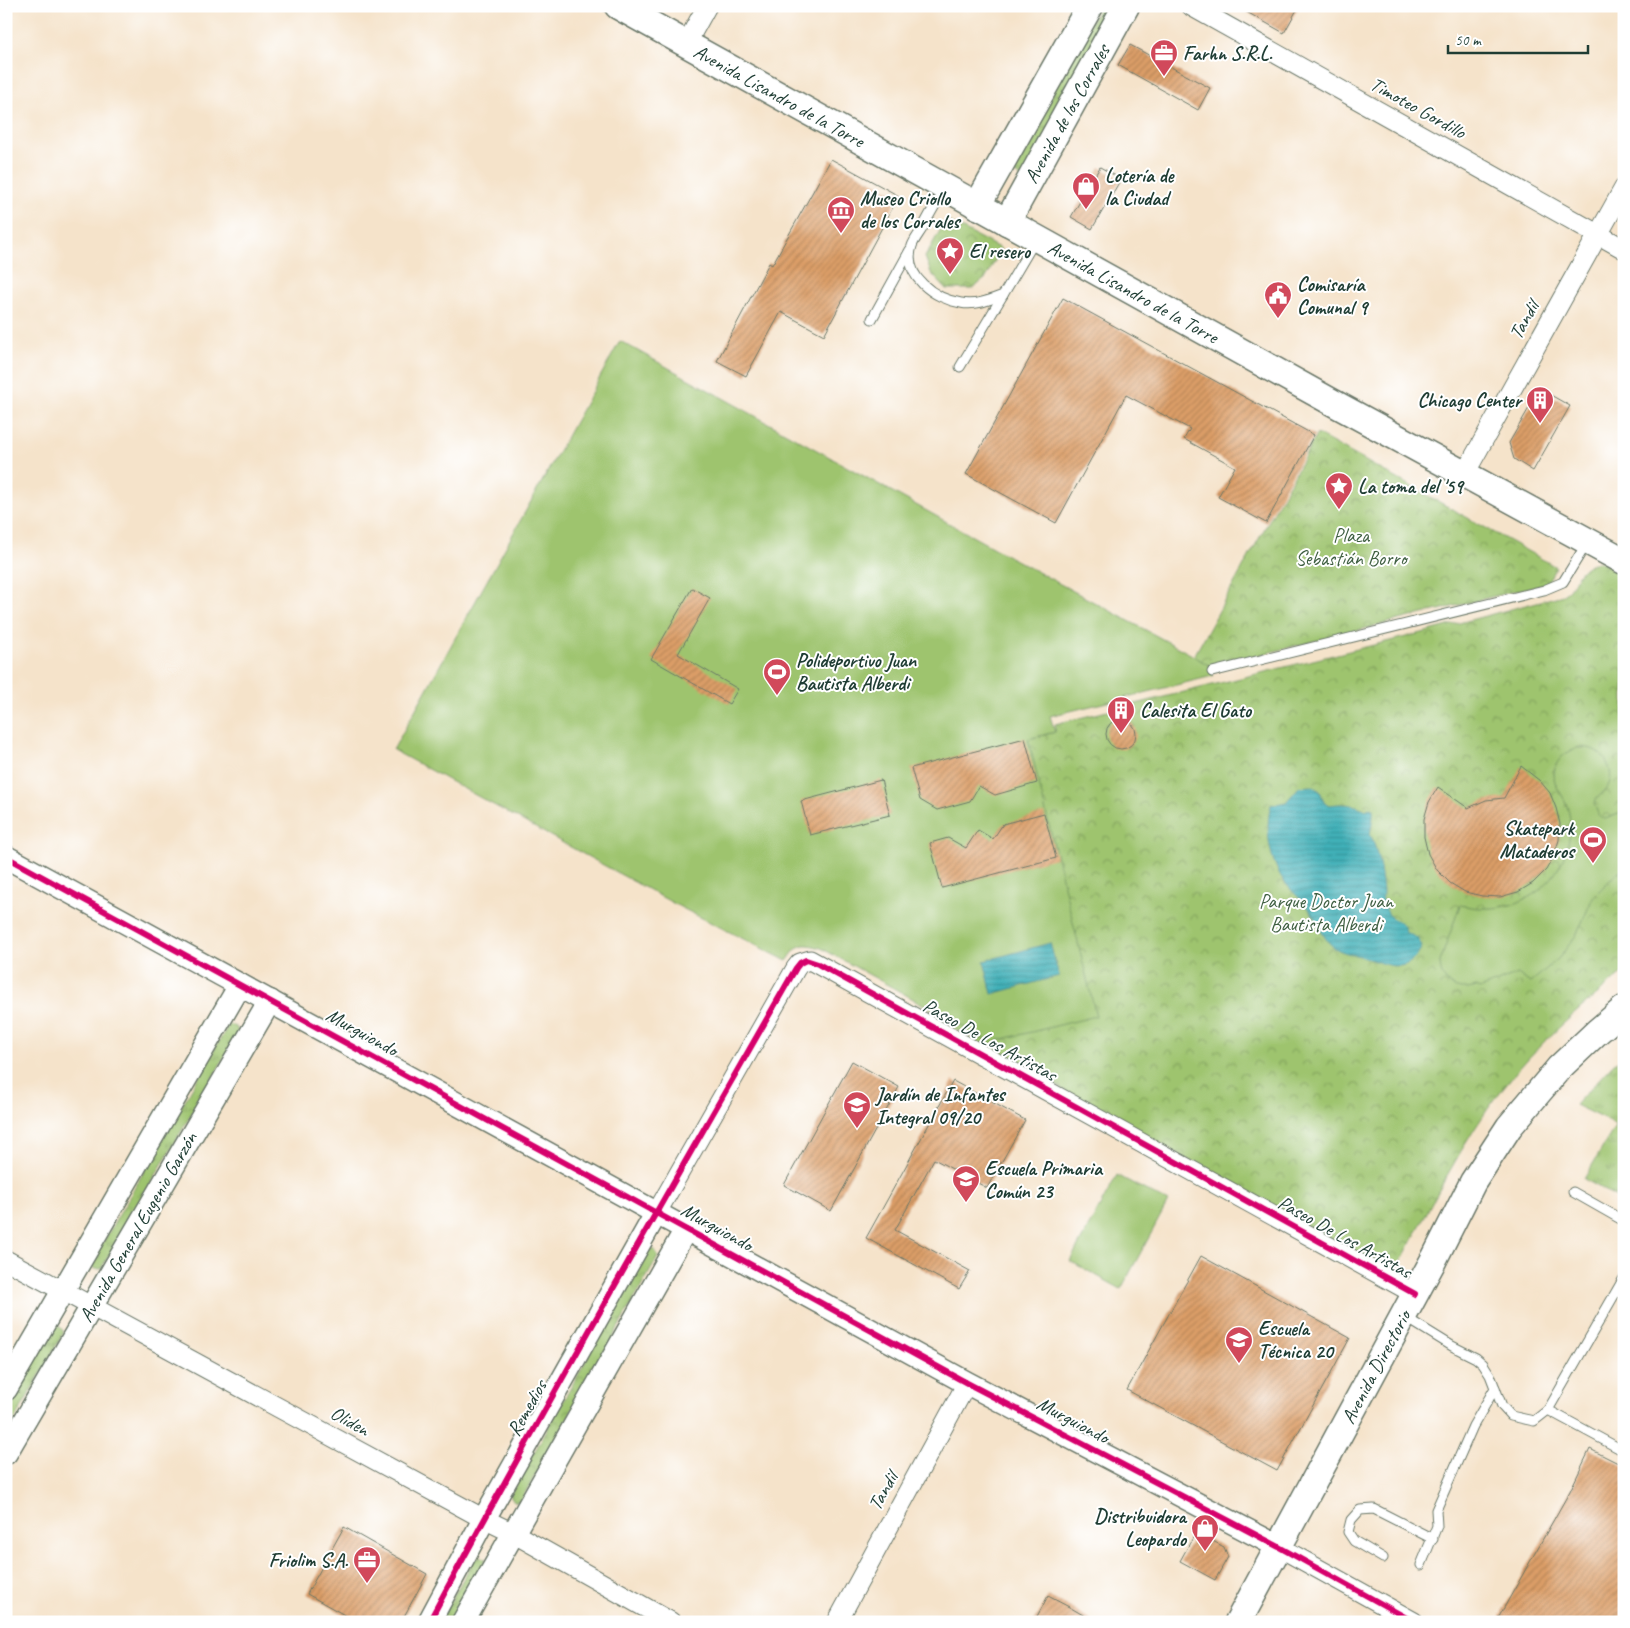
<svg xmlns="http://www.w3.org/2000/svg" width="1630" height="1628" viewBox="0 0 1630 1628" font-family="Caveat,sans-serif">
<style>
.grass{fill:url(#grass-tufts);stroke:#5e8051}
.park{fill:url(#park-crowns);stroke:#5e8051}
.pitch{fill:#9ec46e;stroke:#5e8051}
.water{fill:url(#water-rules);stroke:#307676}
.building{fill:url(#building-hatch)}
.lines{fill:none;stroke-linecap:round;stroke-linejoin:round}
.service-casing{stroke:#6a7768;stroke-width:11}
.minor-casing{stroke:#6a7768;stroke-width:21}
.tertiary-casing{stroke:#6a7768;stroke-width:25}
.secondary-casing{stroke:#6a7768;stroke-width:29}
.service{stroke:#fff;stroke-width:9}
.minor{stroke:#fff;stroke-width:19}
.tertiary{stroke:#fff;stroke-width:22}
.secondary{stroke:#fff;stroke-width:26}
.cycleway-casing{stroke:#fff;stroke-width:9}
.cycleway{stroke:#d6006c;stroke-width:6}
.labels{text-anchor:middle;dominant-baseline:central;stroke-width:4;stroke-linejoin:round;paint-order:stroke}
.poi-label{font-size:20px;font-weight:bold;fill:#1f3d34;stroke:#fff;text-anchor:start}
.street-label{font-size:20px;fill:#1f3d34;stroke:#fff}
.park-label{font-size:20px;fill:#3f5f42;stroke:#fff}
</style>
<defs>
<pattern id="grass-tufts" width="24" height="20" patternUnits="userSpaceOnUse" patternTransform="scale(1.25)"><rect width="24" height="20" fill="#9ec46e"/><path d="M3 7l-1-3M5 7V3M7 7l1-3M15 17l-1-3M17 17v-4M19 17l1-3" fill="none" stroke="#80a05b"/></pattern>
<pattern id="park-crowns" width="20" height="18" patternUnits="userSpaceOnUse" patternTransform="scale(1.25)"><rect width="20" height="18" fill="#9ec46e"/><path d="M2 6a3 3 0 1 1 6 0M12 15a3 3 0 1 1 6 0" fill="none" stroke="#80a05b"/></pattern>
<pattern id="water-rules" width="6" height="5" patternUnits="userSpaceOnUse" patternTransform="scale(1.25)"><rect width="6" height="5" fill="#40b0b8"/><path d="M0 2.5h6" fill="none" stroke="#359096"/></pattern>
<pattern id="building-hatch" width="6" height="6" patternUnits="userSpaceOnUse" patternTransform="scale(1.25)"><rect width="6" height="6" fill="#dc9e67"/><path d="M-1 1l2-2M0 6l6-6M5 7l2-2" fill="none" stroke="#b28256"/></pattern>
</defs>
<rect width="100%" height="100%" fill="#fff"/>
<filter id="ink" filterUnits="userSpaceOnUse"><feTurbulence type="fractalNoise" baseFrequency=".02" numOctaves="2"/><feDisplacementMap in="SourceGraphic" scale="10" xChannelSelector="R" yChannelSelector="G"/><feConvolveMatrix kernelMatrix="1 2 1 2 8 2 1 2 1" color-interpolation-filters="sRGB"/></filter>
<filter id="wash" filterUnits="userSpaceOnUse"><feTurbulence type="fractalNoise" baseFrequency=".0096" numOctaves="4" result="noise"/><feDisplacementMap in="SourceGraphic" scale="20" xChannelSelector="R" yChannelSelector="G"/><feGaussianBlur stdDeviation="1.12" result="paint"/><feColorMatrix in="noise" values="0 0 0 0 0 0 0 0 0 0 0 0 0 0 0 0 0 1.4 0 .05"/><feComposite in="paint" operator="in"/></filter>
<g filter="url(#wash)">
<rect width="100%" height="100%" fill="#f5e3ca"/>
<!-- grass -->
<g class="grass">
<path d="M 229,1024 L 237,1028 L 238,1034 L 101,1269 L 94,1269 L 90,1265 Z"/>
<path d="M 1624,1056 L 1624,1201 L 1584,1179 L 1616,1125 L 1575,1105 L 1613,1064 Z"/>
<path d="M 54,1325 L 60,1327 L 64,1332 L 6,1435 L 6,1404 L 51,1327 Z"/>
</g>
<!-- park -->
<g class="park">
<path d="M 1100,6 L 1117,6 L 1022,178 L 1009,171 Z"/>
<path d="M 946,220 L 1001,249 L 986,278 L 972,289 L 946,289 L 931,273 L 925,257 Z"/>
<path d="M 1317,434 L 1556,567 L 1547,583 L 1211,667 L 1194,656 Z"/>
<path d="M 1598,562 L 1606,564 L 1624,574 L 1624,972 C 1581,1007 1536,1045 1503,1088 C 1462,1142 1432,1204 1400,1263 C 1393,1270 1388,1270 1379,1267 L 937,1019 L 935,1011 L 992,1042 L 1042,797 L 1028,739 L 1055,732 L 1055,724 L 1422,633 L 1563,595 C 1578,583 1576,566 1598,562 Z"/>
<path d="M 649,1249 L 655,1250 L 658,1257 L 520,1502 L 514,1501 L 510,1495 Z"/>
<path d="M 481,1556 L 486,1559 L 458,1622 L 439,1622 L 475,1558 Z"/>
</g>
<!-- pitch -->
<g class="pitch">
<path d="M 620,341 L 1010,557 L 1194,656 L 1211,667 L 1213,676 L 1050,716 L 1055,732 L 1028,739 L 1096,1016 L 991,1042 L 821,948 C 800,942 799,944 787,961 L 682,908 L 393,750 Z"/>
<path d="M 1577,748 C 1584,748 1590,747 1596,751 C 1608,758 1616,777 1606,789 C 1602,795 1597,796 1594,804 L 1599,816 L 1605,819 L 1624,812 L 1624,869 L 1617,873 L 1593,897 L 1577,934 L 1559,958 L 1530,983 L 1518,974 L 1479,989 L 1476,987 C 1456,994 1440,983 1440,962 L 1460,905 C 1467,906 1475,908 1482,908 C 1532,911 1572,871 1570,822 C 1570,816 1568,808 1566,803 C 1562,793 1554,787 1554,775 C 1554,761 1564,753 1577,748 Z"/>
<path d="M 1117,1175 L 1168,1202 L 1121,1289 L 1070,1261 Z"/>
</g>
<!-- water -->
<g class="water">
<path d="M 1312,786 L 1320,791 L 1324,802 L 1327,805 C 1332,805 1335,804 1340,804 C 1348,804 1360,806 1366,810 L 1369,808 L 1373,809 L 1373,817 L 1370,834 C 1378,850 1381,872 1383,891 C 1383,894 1382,899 1383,902 C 1384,907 1389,916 1393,919 C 1400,923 1404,922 1405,932 L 1417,938 L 1422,946 C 1408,978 1386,964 1360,956 C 1352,954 1343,953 1335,948 C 1323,940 1318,922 1310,910 C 1303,900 1294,894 1287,885 C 1270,864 1264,831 1271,805 L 1286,802 L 1299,787 Z"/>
<path d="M 1050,943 L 1059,976 L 992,994 L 984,961 Z"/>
</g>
<g id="blocks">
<!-- building -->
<g class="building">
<path d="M 1236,6 L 1299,6 L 1284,33 Z"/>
<path d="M 1130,45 L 1210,88 L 1198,110 L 1118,65 Z"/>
<path d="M 831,159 L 899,196 L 824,335 L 781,312 L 746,376 L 717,361 L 769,263 L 772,265 Z"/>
<path d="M 1100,167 L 1121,179 L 1092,229 L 1071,217 Z"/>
<path d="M 1063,298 L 1314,435 L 1266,523 L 1218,497 L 1235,467 L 1184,439 L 1190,429 L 1126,395 L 1056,523 L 966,474 Z"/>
<path d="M 1540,389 L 1570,406 L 1533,471 L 1514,459 L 1509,443 Z"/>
<path d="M 692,588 L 710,598 L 678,654 L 738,689 L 729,704 L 651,659 Z"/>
<circle cx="1121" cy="734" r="15"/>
<path d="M 1025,738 L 1037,783 L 995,795 L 979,786 L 970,801 L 937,810 L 920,800 L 911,768 Z"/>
<path d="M 1521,766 L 1540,781 L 1550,793 L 1556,808 L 1560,824 L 1559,840 L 1554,856 L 1546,870 L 1533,883 L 1518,892 L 1500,897 L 1482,896 L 1465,892 L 1450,883 L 1437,870 L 1428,854 L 1424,837 L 1424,819 L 1429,802 L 1438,787 L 1468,808 L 1486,800 L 1504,798 Z"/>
<path d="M 881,780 L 890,815 L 810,835 L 801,801 Z"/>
<path d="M 1044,813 L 1056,858 L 942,888 L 930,843 L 948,838 L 966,848 L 978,830 L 993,839 L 1003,824 Z"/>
<path d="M 852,1061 L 899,1087 L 831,1211 L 784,1185 Z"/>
<path d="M 953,1081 L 1025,1120 L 987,1188 L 934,1159 L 895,1230 L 970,1271 L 959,1289 L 866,1238 Z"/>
<path d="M 1201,1256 L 1350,1338 L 1277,1471 L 1127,1390 Z"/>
<path d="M 1590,1449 L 1624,1466 L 1624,1622 L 1496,1622 L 1570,1491 Z"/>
<path d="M 344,1527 L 427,1574 L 401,1622 L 357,1622 L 307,1594 Z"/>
<path d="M 1196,1532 L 1224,1547 L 1228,1557 L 1215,1580 L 1180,1561 Z"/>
<path d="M 1048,1596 L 1071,1608 L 1095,1622 L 1034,1622 Z"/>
</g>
</g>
</g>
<g filter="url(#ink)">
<use href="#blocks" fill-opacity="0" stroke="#6a7768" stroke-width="1"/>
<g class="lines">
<!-- service casing -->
<g class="service-casing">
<g id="service">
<path d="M 945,188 C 937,202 929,215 922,229 C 919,234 914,240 912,246 C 902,276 935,299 961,303 C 975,306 990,300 1003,295 L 1036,239"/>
<path d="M 872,319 L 910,250"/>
<path d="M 960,367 L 1003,295"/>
<path d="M 1212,672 L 1544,590 L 1563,582 L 1587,543"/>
<path d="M 1573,1192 L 1624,1221"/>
<path d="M 1405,1317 L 1452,1346 L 1476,1358 L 1483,1364 L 1490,1375 L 1502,1406 L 1511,1416 L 1534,1421 L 1548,1410 L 1624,1278"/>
<path d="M 1548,1410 L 1624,1451"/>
<path d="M 1383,1558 L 1354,1541 L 1348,1532 L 1351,1520 L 1360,1510 L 1374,1509 L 1433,1539"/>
<path d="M 1421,1565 L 1437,1526 L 1436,1510 L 1473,1426 L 1495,1388"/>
</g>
</g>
<!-- minor casing -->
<g class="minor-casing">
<g id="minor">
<path d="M 1191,6 L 1624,249"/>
<path d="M 686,44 L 707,6"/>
<path d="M 1464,475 L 1624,188"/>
<path d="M 657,1212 L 796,968 L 800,963 L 810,960 L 1415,1294"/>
<path d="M 6,1260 L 484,1519 L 513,1533 L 671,1622"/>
<path d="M 1279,1547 L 1414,1622"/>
<path d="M 837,1622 L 967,1383"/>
</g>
</g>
<!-- tertiary casing -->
<g class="tertiary-casing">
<g id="tertiary">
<path d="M 6,857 L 967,1383 L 1279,1547"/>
<path d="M 6,1389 L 240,985"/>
<path d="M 6,1453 L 270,1001"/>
<path d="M 429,1622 L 484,1519 L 657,1212"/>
<path d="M 463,1622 L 686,1229"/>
</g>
</g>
<!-- secondary casing -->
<g class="secondary-casing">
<g id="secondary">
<path d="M 618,6 L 1330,401 L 1624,561"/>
<path d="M 977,206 L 1090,6"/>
<path d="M 1007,222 L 1126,6"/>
<path d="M 1238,1622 L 1434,1259 L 1473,1182 L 1509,1127 L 1559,1068 L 1597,1032 L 1624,1009"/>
</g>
</g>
<!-- service -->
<use href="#service" class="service"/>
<!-- minor -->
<use href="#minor" class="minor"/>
<!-- tertiary -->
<use href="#tertiary" class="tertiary"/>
<!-- secondary -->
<use href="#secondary" class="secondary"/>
<!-- cycleway casing -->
<g class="cycleway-casing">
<g id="cycleway">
<path d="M 6,857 L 967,1383 L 1279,1547 L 1414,1622"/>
<path d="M 429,1622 C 547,1401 672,1185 796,968 L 800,963 L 806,960 L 818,964 L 1415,1294"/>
</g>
</g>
<!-- cycleway -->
<use href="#cycleway" class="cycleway"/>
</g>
</g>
<!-- icons -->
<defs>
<g id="office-pin" transform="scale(1.4375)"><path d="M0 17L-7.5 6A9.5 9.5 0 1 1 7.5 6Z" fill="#d1495b" stroke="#fff"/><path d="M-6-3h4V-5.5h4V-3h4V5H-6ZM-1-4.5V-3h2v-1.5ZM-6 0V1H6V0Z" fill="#fff"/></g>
<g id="shop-pin" transform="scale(1.4375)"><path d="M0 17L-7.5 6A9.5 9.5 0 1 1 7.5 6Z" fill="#d1495b" stroke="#fff"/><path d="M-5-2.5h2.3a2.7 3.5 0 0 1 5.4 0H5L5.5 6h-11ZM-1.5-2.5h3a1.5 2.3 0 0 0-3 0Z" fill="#fff"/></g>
<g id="museum-pin" transform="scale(1.4375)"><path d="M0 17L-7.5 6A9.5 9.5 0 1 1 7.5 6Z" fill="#d1495b" stroke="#fff"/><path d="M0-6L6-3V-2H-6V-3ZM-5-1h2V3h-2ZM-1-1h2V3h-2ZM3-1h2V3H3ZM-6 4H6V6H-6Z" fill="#fff"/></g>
<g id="sight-pin" transform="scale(1.4375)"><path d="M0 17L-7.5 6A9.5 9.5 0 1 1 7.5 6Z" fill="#d1495b" stroke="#fff"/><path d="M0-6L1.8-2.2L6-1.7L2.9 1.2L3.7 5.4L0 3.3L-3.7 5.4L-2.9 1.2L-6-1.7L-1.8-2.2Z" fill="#fff"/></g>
<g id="civic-pin" transform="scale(1.4375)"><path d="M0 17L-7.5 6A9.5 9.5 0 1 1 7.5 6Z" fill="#d1495b" stroke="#fff"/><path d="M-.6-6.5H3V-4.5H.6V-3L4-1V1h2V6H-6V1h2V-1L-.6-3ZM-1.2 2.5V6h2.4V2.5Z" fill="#fff"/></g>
<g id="building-pin" transform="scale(1.4375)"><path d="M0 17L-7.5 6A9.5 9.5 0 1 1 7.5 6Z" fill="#d1495b" stroke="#fff"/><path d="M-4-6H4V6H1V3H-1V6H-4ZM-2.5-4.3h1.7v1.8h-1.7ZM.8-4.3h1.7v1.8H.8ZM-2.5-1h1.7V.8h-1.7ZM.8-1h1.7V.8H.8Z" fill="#fff"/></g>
<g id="stadium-pin" transform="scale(1.4375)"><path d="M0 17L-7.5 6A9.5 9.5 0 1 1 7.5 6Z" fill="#d1495b" stroke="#fff"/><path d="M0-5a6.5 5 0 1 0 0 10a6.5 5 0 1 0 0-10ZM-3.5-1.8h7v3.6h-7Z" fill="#fff"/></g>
<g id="school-pin" transform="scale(1.4375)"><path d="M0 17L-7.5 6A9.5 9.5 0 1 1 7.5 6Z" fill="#d1495b" stroke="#fff"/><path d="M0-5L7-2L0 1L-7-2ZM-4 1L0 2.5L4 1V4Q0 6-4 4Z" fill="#fff"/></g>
</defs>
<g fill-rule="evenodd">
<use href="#office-pin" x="1164" y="53"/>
<use href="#shop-pin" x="1086" y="186"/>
<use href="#museum-pin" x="841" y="210"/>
<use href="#sight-pin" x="950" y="251"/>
<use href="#civic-pin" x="1278" y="295"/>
<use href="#building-pin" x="1540" y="400"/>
<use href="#sight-pin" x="1339" y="486"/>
<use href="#stadium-pin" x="777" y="672"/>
<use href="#building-pin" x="1121" y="710"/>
<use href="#stadium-pin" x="1593" y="840"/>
<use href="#school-pin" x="857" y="1105"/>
<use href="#school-pin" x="966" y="1179"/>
<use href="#school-pin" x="1239" y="1340"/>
<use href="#shop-pin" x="1205" y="1528"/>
<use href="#office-pin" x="367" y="1560"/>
</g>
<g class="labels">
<!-- poi labels -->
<g class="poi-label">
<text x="1183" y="53">Farhn S.R.L.</text>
<text x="1105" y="175">Lotería de<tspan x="1105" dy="23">la Ciudad</tspan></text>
<text x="860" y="198">Museo Criollo<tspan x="860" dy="23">de los Corrales</tspan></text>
<text x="969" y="251">El resero</text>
<text x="1297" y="284">Comisaría<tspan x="1297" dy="23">Comunal 9</tspan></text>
<text x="1521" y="400" text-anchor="end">Chicago Center</text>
<text x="1358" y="486">La toma del '59</text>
<text x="796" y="660">Polideportivo Juan<tspan x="796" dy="23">Bautista Alberdi</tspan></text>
<text x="1140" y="710">Calesita El Gato</text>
<text x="1574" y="828" text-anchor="end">Skatepark<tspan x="1574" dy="23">Mataderos</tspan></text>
<text x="876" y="1094">Jardín de Infantes<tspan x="876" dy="23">Integral 09/20</tspan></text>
<text x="985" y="1168">Escuela Primaria<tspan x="985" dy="23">Común 23</tspan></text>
<text x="1258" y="1328">Escuela<tspan x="1258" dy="23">Técnica 20</tspan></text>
<text x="1186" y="1516" text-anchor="end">Distribuidora<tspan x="1186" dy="23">Leopardo</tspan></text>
<text x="348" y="1560" text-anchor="end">Friolim S.A.</text>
</g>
<!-- street labels -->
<g class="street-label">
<text transform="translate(779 96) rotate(29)">Avenida Lisandro de la Torre</text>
<text transform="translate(1418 108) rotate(29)">Timoteo Gordillo</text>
<text transform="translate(1067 114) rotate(-61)">Avenida de los Corrales</text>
<text transform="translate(1133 292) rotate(29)">Avenida Lisandro de la Torre</text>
<text transform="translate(1524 320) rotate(-61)">Tandil</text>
<text transform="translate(362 1032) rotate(29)">Murguiondo</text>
<text transform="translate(990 1040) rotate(29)">Paseo De Los Artistas</text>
<text transform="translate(138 1227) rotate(-60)">Avenida General Eugenio Garzón</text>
<text transform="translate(717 1227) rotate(29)">Murguiondo</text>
<text transform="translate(1345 1237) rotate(29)">Paseo De Los Artistas</text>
<text transform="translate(1376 1367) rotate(-62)">Avenida Directorio</text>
<text transform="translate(527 1408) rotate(-61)">Remedios</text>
<text transform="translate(1073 1420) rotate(28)">Murguiondo</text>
<text transform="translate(350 1421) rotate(29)">Oliden</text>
<text transform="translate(883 1491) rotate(-61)">Tandil</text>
</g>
<!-- park labels -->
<g class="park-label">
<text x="1351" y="535">Plaza<tspan x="1351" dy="23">Sebastián Borro</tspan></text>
<text x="1326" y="901">Parque Doctor Juan<tspan x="1326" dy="23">Bautista Alberdi</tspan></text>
</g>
</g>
<!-- margin -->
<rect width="1630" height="1628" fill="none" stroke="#fff" stroke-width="25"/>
<!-- scale -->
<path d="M1448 45v8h140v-8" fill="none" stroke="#1f3d34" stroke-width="2.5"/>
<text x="1455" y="45" font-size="15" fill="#1f3d34" stroke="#ffffff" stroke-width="4" paint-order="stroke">50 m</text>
</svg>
